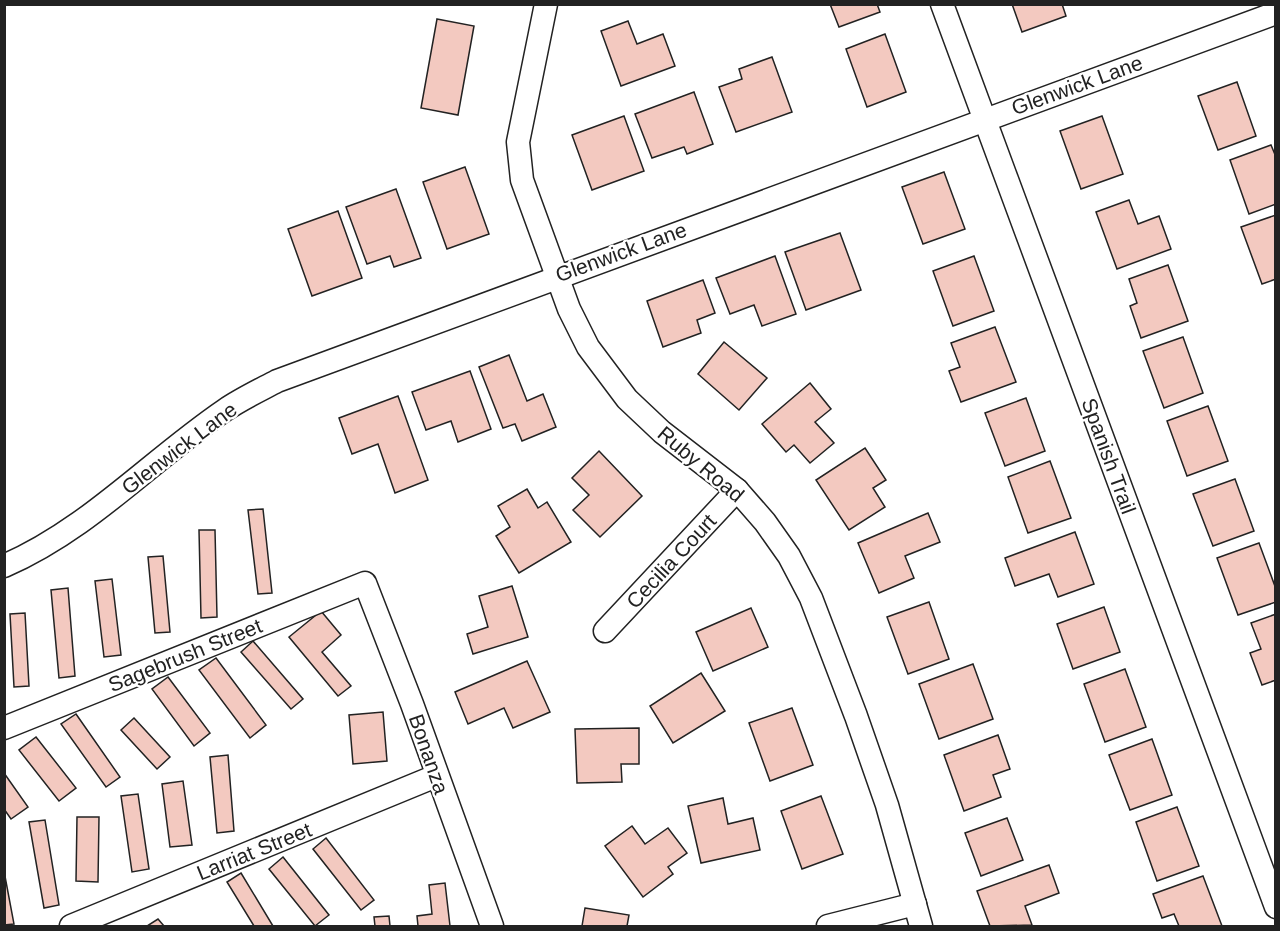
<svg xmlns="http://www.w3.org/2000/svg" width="1280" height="931" viewBox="0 0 1280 931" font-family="Helvetica,sans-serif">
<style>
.building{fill:#f3c9c0;stroke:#222;stroke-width:1.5}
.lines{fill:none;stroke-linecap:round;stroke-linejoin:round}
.minor-casing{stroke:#222;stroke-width:25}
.minor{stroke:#fff;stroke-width:22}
.labels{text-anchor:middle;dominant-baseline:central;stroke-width:4.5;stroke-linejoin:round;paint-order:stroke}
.street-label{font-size:21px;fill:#222;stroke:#fff}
</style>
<rect width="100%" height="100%" fill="#fff"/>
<!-- building -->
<g class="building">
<path d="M 830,4 L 877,4 L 880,12 L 839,27 Z"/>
<path d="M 1012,4 L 1062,4 L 1066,16 L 1022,32 Z"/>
<path d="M 437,19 L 474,26 L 458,115 L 421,108 Z"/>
<path d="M 628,21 L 637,44 L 663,34 L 675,66 L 621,86 L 601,31 Z"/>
<path d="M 885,34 L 906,92 L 867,107 L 846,49 Z"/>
<path d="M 772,57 L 792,112 L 736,132 L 719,87 L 742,79 L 739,69 Z"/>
<path d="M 1237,82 L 1256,136 L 1218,150 L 1198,96 Z"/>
<path d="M 694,92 L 713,144 L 687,154 L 684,147 L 652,158 L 635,114 Z"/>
<path d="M 624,116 L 644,171 L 592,190 L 572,135 Z"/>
<path d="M 1102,116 L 1123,174 L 1081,189 L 1060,131 Z"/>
<path d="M 1271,145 L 1276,157 L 1276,204 L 1249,214 L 1230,160 Z"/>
<path d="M 465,167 L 489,234 L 447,249 L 423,182 Z"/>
<path d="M 944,172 L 965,229 L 923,244 L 902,187 Z"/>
<path d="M 396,189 L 421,258 L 394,267 L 390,256 L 367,264 L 346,207 Z"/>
<path d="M 1129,200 L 1138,224 L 1159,216 L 1171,249 L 1117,269 L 1096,212 Z"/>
<path d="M 338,211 L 362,278 L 312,296 L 288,229 Z"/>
<path d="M 1276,215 L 1276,279 L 1262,284 L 1241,227 Z"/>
<path d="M 840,233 L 861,290 L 806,310 L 785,252 Z"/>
<path d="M 775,256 L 796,314 L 762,326 L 754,305 L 730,314 L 716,278 Z"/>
<path d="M 974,256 L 994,311 L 953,326 L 933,271 Z"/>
<path d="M 1168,265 L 1188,321 L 1141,338 L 1130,306 L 1137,303 L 1129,279 Z"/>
<path d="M 703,280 L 715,313 L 697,320 L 701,333 L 663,347 L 647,301 Z"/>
<path d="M 995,327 L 1016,382 L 961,402 L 949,371 L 960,367 L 951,343 Z"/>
<path d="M 1183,337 L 1203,393 L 1164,408 L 1143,351 Z"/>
<path d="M 724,342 L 767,378 L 739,410 L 698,374 Z"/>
<path d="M 509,355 L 527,401 L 543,394 L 556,427 L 522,441 L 515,424 L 503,428 L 479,367 Z"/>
<path d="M 470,371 L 491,429 L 458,442 L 451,421 L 426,430 L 412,392 Z"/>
<path d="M 810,383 L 831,409 L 815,422 L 834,443 L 810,463 L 794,445 L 786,452 L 762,424 Z"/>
<path d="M 398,396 L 428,480 L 395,493 L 378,444 L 352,454 L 339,418 Z"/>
<path d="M 1026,398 L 1045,451 L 1005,466 L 985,413 Z"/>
<path d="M 1208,406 L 1228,461 L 1187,476 L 1167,421 Z"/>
<path d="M 865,448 L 886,480 L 873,488 L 885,507 L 849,530 L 816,480 Z"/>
<path d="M 599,451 L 642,496 L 600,537 L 573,510 L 589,495 L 572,478 Z"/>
<path d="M 1050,461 L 1071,518 L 1028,533 L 1008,477 Z"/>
<path d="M 1235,479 L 1254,531 L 1213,546 L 1193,494 Z"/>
<path d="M 527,489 L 538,508 L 547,502 L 571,542 L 519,573 L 496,536 L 510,527 L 498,506 Z"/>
<path d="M 263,509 L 272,593 L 258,594 L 248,510 Z"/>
<path d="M 928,513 L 940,542 L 905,556 L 914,578 L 879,593 L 858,543 Z"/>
<path d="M 199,530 L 215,530 L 217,617 L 201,618 Z"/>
<path d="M 1075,532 L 1094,584 L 1058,597 L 1049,574 L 1015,586 L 1005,558 Z"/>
<path d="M 1259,543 L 1276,589 L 1276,602 L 1238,615 L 1217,558 Z"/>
<path d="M 163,556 L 170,632 L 155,633 L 148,557 Z"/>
<path d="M 112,579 L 121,655 L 104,657 L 95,581 Z"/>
<path d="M 512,586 L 528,637 L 473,654 L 467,634 L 488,627 L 479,596 Z"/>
<path d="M 68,588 L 75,676 L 59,678 L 51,590 Z"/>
<path d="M 929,602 L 949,659 L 908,674 L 887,617 Z"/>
<path d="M 1104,607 L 1120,652 L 1073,669 L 1057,624 Z"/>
<path d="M 751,608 L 768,647 L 713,671 L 696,632 Z"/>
<path d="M 321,611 L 341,635 L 322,652 L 351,686 L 338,696 L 289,637 Z"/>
<path d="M 25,613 L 29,686 L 14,687 L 10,614 Z"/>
<path d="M 1276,614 L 1276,680 L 1262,685 L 1250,653 L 1261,649 L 1251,623 Z"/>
<path d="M 253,641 L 303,699 L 291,709 L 241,652 Z"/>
<path d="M 216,658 L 266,725 L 250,738 L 199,670 Z"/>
<path d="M 527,661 L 550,712 L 513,728 L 504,708 L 468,724 L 455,692 Z"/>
<path d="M 973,664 L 993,719 L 939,739 L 919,684 Z"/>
<path d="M 1125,669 L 1146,727 L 1105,742 L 1084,684 Z"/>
<path d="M 701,673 L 725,711 L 673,743 L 650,706 Z"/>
<path d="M 168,677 L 210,733 L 194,746 L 152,689 Z"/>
<path d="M 792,708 L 813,765 L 770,781 L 749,723 Z"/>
<path d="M 383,712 L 387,761 L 353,764 L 349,715 Z"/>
<path d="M 76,714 L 120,777 L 106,787 L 61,724 Z"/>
<path d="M 134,718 L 170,757 L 157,769 L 121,730 Z"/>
<path d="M 639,728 L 639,764 L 621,764 L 622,782 L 577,783 L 575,729 Z"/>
<path d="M 998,735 L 1010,769 L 993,775 L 1001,797 L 964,811 L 944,755 Z"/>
<path d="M 36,737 L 76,788 L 59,801 L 19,750 Z"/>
<path d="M 1152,739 L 1172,795 L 1130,810 L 1109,755 Z"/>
<path d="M 228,755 L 234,831 L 217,833 L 210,757 Z"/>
<path d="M 4,773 L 28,807 L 11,819 L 4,809 Z"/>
<path d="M 183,781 L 192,845 L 170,847 L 162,784 Z"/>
<path d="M 138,794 L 149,869 L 132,872 L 121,796 Z"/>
<path d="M 821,796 L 843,854 L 802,869 L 781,811 Z"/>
<path d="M 723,798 L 728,824 L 753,818 L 760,850 L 701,863 L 688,806 Z"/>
<path d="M 1177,807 L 1199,866 L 1157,881 L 1136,822 Z"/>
<path d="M 77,817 L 99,817 L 98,882 L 76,881 Z"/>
<path d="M 1007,818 L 1023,860 L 981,876 L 965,833 Z"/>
<path d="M 45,820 L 59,905 L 44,908 L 29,822 Z"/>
<path d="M 632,826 L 645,844 L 668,828 L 687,853 L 668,867 L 673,874 L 643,897 L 605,846 Z"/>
<path d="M 326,838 L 374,900 L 361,910 L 313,849 Z"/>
<path d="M 283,857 L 329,915 L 315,926 L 269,869 Z"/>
<path d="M 1049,865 L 1059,893 L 1025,906 L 1032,925 L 990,926 L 977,891 Z"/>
<path d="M 4,871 L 14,924 L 4,925 Z"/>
<path d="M 241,873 L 273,926 L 254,926 L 227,882 Z"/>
<path d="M 1203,876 L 1222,926 L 1179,926 L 1174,914 L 1162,918 L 1153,894 Z"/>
<path d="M 445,883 L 450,926 L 418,926 L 417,916 L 432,914 L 429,885 Z"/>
<path d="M 585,908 L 629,915 L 627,926 L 582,926 Z"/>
<path d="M 389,916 L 390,926 L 375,926 L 374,917 Z"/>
<path d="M 158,919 L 164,926 L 147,926 Z"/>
</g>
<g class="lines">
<!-- minor casing -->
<g class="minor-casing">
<g id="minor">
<path d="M 546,4 L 518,142 L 522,180 L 569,309 L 588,347 L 627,399 L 662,432 L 737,490 L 765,522 L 789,556 L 811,598 L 856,716 L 887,805 L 921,926"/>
<path d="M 942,4 L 1276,907"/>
<path d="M 4,566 C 89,529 150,461 225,410 C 241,399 260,390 277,381 L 1276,13"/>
<path d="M 605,631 L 737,490"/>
<path d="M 4,728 L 365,583 L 412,704 L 492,926"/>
<path d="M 71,926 L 436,776"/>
<path d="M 828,926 L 915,904"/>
</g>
</g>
<!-- minor -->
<use href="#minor" class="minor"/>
</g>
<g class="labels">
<!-- street labels -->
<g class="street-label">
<text transform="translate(1077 85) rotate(-20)">Glenwick Lane</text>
<text transform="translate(621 252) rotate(-20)">Glenwick Lane</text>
<text transform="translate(179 448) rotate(-37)">Glenwick Lane</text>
<text transform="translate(1109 456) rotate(70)">Spanish Trail</text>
<text transform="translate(701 464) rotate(40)">Ruby Road</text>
<text transform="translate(671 561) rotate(-47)">Cecilia Court</text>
<text transform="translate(185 655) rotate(-22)">Sagebrush Street</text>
<text transform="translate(429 754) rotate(71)">Bonanza</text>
<text transform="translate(254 851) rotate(-22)">Larriat Street</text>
</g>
</g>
<!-- border -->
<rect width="1280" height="931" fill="none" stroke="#222222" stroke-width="12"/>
</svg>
